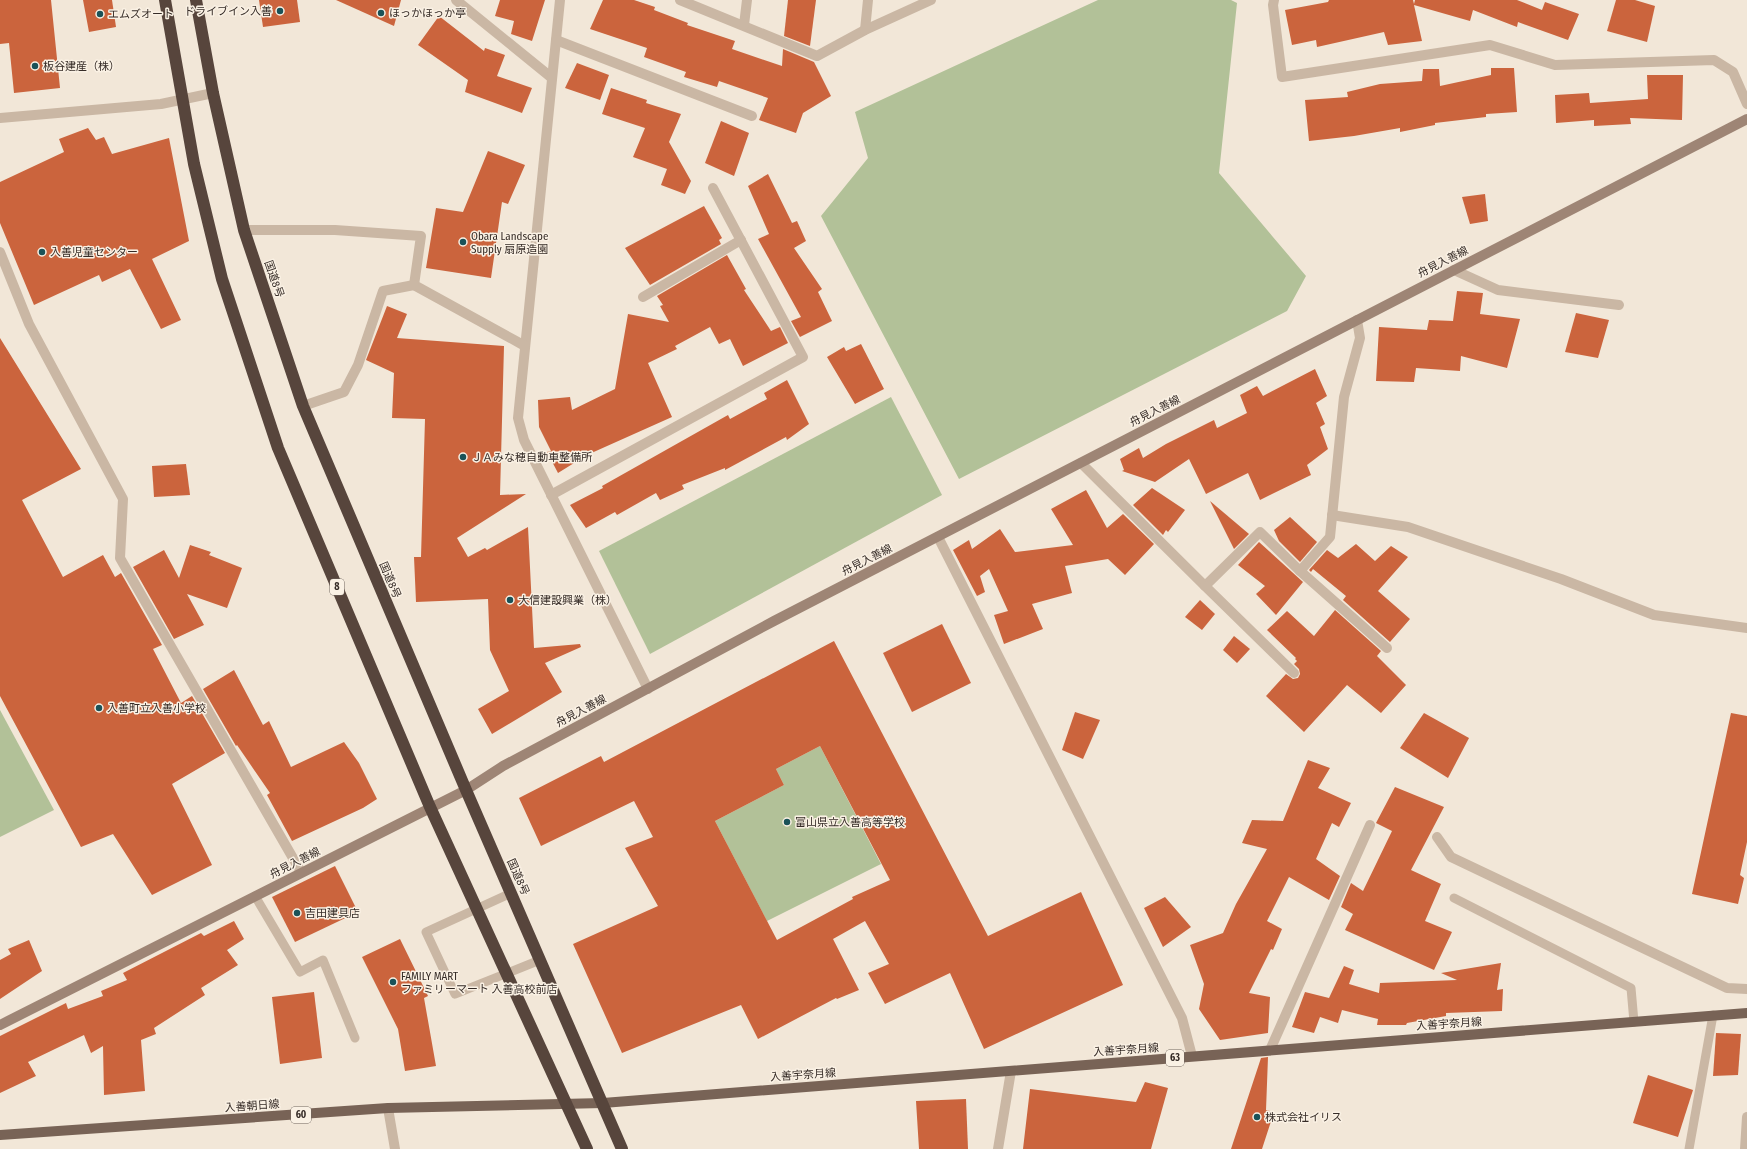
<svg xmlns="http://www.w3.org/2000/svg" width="1747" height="1149" viewBox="0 0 1747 1149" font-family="'Fira Sans Condensed','Noto Sans JP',sans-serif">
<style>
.green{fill:#b2c198}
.building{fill:#cb643d;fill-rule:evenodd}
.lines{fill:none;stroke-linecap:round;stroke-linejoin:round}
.lane{stroke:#cab7a4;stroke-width:9}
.street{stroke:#cab7a4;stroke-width:10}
.secondary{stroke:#9e8575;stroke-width:10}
.primary{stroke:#786356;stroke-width:10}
.highway{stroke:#57453c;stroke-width:12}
.poi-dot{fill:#1a5258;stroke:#faf1e4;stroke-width:1.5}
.labels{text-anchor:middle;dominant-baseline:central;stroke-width:3;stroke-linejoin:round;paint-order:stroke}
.shield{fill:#faf1e4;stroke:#70665f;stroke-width:1}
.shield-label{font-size:10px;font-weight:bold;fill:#352b26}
.poi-label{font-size:11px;fill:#352b26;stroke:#faf1e4;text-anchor:start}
.street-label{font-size:11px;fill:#352b26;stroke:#faf1e4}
</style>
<rect width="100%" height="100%" fill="#f2e7d8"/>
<!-- green -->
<g class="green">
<path d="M 1098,0 L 1231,0 L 1237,3 L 1219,173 L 1306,276 L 1287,311 L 959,479 L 821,216 L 868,158 L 855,112 Z"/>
<path d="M 891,397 L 942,495 L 650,654 L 599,551 Z"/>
<path d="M 0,710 L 54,810 L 0,837 Z"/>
<path d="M 820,746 L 881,864 L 767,921 L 715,821 L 784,785 L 776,769 Z"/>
</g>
<!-- building -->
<g class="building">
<path d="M 0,0 L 51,0 L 60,88 L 14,93 L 9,43 L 0,44 Z"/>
<path d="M 83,0 L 112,0 L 116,27 L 89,32 Z"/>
<path d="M 259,0 L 297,0 L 300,22 L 263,27 Z"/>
<path d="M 336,0 L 401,0 L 394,26 Z"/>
<path d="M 500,0 L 545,0 L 532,41 L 511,34 L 514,21 L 495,16 Z"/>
<path d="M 603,0 L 634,0 L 655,7 L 654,10 L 688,23 L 687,25 L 735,41 L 732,49 L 782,66 L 783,49 L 814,62 L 831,96 L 803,113 L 796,133 L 759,120 L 768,98 L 719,81 L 717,87 L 684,77 L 686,72 L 644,57 L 647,48 L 590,29 Z"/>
<path d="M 788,0 L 816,0 L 810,46 L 784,36 Z"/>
<path d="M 1329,0 L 1413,0 L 1414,4 L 1415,0 L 1517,0 L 1542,10 L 1545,2 L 1579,14 L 1568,40 L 1518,22 L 1517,27 L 1473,10 L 1470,21 L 1414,5 L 1422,41 L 1388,45 L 1384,32 L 1317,47 L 1316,40 L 1292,45 L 1285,10 L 1328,2 Z"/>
<path d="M 1616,0 L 1635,0 L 1655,6 L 1647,42 L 1607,31 Z"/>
<path d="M 439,16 L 484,51 L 485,48 L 505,55 L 497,76 L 532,88 L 522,113 L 465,92 L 468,80 L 418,45 Z"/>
<path d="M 577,63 L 609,75 L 600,100 L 565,88 Z"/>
<path d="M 1491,68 L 1514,68 L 1517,112 L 1486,114 L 1486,117 L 1435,123 L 1435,125 L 1400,132 L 1400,128 L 1354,136 L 1309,141 L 1305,100 L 1348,97 L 1347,92 L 1380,84 L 1422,81 L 1423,69 L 1439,69 L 1440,86 L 1491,75 Z"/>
<path d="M 1647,75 L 1683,75 L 1682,120 L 1630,118 L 1631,124 L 1594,126 L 1594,120 L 1556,123 L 1555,95 L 1589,93 L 1590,103 L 1648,99 Z"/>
<path d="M 611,88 L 647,100 L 646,103 L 681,114 L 669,142 L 691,181 L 685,194 L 661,185 L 667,169 L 633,157 L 645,128 L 602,114 Z"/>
<path d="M 721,121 L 749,133 L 734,176 L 705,163 Z"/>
<path d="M 88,128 L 96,140 L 104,137 L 112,154 L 169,138 L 189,241 L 152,259 L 181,320 L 161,329 L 130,269 L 102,282 L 99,275 L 34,305 L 0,223 L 0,182 L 64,152 L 59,139 Z"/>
<path d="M 488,151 L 525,165 L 508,204 L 502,202 L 491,278 L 426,268 L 436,208 L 463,212 Z"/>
<path d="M 768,174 L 792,223 L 797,221 L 806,241 L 794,248 L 822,289 L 818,292 L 832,321 L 800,337 L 791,321 L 801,317 L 758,239 L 769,234 L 748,186 Z"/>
<path d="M 1485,194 L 1488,221 L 1470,224 L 1462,197 Z"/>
<path d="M 704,206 L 722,238 L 719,240 L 721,244 L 650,285 L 625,248 Z"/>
<path d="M 727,255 L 746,289 L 744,290 L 771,331 L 780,327 L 788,343 L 743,366 L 730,339 L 719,344 L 710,327 L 675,346 L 677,349 L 648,363 L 672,417 L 587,455 L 558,473 L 547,452 L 551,451 L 539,427 L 538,400 L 570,397 L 572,410 L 615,389 L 628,314 L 669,322 L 660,306 L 663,305 L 657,296 Z"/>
<path d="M 1457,291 L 1483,293 L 1480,314 L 1520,319 L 1507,368 L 1461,356 L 1460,371 L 1416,368 L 1414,382 L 1376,381 L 1379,327 L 1427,330 L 1429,320 L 1453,321 Z"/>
<path d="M 387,306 L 407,314 L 397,338 L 504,346 L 500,495 L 526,494 L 457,538 L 468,557 L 485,548 L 487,550 L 528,527 L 534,648 L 580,644 L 581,647 L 545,663 L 562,692 L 492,734 L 478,709 L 509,691 L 490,650 L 488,599 L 416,602 L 414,557 L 421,557 L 425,419 L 392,418 L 394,373 L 366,360 Z"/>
<path d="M 1576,313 L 1609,320 L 1598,358 L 1565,352 Z"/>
<path d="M 0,338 L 81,469 L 22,500 L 63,577 L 103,555 L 115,577 L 121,573 L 162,645 L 153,649 L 181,703 L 192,696 L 225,753 L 172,784 L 212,865 L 152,895 L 113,834 L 81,847 L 0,696 Z"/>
<path d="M 861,344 L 884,389 L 855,404 L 827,357 L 844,347 L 846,351 Z"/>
<path d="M 1315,369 L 1327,396 L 1316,403 L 1325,424 L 1320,427 L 1328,449 L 1307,465 L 1311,475 L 1260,500 L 1248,473 L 1206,494 L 1189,459 L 1155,482 L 1122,471 L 1124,470 L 1120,459 L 1139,448 L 1143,458 L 1166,444 L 1214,420 L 1217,428 L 1247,413 L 1240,395 L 1257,386 L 1263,396 Z"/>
<path d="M 787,380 L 809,424 L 787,440 L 786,437 L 725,470 L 725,468 L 682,485 L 684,489 L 660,500 L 656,493 L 617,515 L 615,512 L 586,528 L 570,505 L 603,488 L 602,486 L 728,415 L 730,419 L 767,399 L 764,393 Z"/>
<path d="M 186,464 L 190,495 L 154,497 L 152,466 Z"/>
<path d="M 1152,488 L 1185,510 L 1168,532 L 1166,530 L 1163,535 L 1133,505 Z"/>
<path d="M 1086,490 L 1107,528 L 1123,514 L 1154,544 L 1125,575 L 1108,559 L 1065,566 L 1072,593 L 1032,604 L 1043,629 L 1004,644 L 994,615 L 1008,611 L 989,569 L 980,576 L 985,592 L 977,596 L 953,550 L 969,540 L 972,549 L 1000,529 L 1015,552 L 1073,545 L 1051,509 Z"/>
<path d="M 1210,501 L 1249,534 L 1234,549 Z"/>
<path d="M 1290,517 L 1317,542 L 1300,562 L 1279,541 L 1274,530 Z"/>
<path d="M 1259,542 L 1303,582 L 1276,615 L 1256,594 L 1265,586 L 1238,565 Z"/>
<path d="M 1356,544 L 1375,561 L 1391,546 L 1408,557 L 1378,591 L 1410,619 L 1390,642 L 1343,600 L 1346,596 L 1313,569 L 1311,572 L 1309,570 L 1327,550 L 1338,558 Z"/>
<path d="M 190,545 L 211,552 L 209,555 L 242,568 L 227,608 L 187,594 L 204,625 L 174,639 L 133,567 L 164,550 L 179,578 Z"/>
<path d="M 1200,600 L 1215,614 L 1202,630 L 1185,617 Z"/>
<path d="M 1335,610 L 1381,651 L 1377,656 L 1406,685 L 1381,713 L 1347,685 L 1304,732 L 1266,696 L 1286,674 L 1293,679 L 1298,678 L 1300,674 L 1299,669 L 1294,664 L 1297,661 L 1295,659 L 1296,658 L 1267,630 L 1287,611 L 1314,636 Z"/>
<path d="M 942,624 L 971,683 L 912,712 L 883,653 Z"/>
<path d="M 1234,636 L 1250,649 L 1237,663 L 1223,650 Z"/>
<path d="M 834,641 L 988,936 L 1081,892 L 1123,985 L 984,1049 L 950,973 L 885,1004 L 868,973 L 889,964 L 865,921 L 833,939 L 859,990 L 837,999 L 836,998 L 758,1039 L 741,1005 L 622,1053 L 573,944 L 658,906 L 625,848 L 653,837 L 634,801 L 541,846 L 519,798 L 601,756 L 604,762 ZM 820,746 L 890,880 L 852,897 L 853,899 L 777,940 L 715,821 L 784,785 L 776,769 Z"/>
<path d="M 234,670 L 263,725 L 269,721 L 291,767 L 344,742 L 359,763 L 377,799 L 363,808 L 292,841 L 267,795 L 270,793 L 237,745 L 236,746 L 203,689 Z"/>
<path d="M 1075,712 L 1100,720 L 1083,759 L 1062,750 Z"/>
<path d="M 1424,713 L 1469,738 L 1448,778 L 1400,748 Z"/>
<path d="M 1731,713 L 1747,716 L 1747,842 L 1740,875 L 1744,878 L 1738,904 L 1692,894 Z"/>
<path d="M 1308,760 L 1330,768 L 1318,788 L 1351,803 L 1339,827 L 1332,823 L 1316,859 L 1340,876 L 1329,900 L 1289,877 L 1267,921 L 1282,929 L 1273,950 L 1271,949 L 1249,993 L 1270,997 L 1268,1033 L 1220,1040 L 1199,1009 L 1204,984 L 1190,945 L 1223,933 L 1236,904 L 1267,849 L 1242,843 L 1252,820 L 1283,821 Z"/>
<path d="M 1395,787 L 1444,807 L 1411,870 L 1441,884 L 1425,921 L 1452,932 L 1434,970 L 1345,930 L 1353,914 L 1341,907 L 1351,883 L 1363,891 L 1392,831 L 1376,823 Z"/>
<path d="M 335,866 L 358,912 L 295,942 L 272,897 Z"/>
<path d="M 1165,897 L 1191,927 L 1163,947 L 1144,908 Z"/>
<path d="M 234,921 L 244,939 L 227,950 L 238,965 L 201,988 L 205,995 L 154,1028 L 156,1034 L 141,1040 L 145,1091 L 104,1095 L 103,1046 L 91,1053 L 84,1035 L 28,1062 L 36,1076 L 0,1093 L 0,1036 L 66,1003 L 68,1009 L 103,996 L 101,991 L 127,980 L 123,973 L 201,933 L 204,936 Z"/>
<path d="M 400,939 L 428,996 L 424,998 L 436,1066 L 405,1071 L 398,1029 L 362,957 Z"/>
<path d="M 29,940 L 42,971 L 0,999 L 0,960 L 11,954 L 8,949 Z"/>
<path d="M 1501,963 L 1497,990 L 1503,989 L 1502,1011 L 1446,1013 L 1446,1016 L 1407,1023 L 1406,1025 L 1377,1025 L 1378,1019 L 1342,1010 L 1338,1023 L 1320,1017 L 1314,1033 L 1292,1027 L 1305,992 L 1329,998 L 1344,966 L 1354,970 L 1349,984 L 1379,993 L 1380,983 L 1457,980 L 1441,973 Z"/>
<path d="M 314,992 L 322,1058 L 280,1064 L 272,997 Z"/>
<path d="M 1716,1033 L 1741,1034 L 1738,1075 L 1713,1076 Z"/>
<path d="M 1268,1057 L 1266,1110 L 1274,1112 L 1262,1149 L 1231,1149 L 1261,1058 Z"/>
<path d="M 1648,1075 L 1693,1090 L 1678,1137 L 1633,1123 Z"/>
<path d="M 1145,1082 L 1168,1088 L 1151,1149 L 1023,1149 L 1030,1089 L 1136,1102 Z"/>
<path d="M 966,1099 L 968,1149 L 919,1149 L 916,1101 Z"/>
</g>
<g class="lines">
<!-- lane -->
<g class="lane">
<path d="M 511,893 L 426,932 L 455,994 L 540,960"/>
<path d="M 255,896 L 300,972 L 323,960 L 355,1038"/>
<path d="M 1454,898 L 1631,988 L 1634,1022"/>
<path d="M 1689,1149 L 1713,1015"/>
</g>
<!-- street -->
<g class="street">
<path d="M 456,0 L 552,78"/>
<path d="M 560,0 L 518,418 L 524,440 L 648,689"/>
<path d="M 680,0 L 817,56 L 865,30 L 931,0"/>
<path d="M 1274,0 L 1273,5 L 1282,77 L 1490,45 L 1555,65 L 1714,60 L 1733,72 L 1747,104"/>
<path d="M 744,25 L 747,0"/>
<path d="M 865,30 L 868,0"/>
<path d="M 556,40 L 752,116"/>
<path d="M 0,118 L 161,104 L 213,93"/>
<path d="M 244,230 L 335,230 L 421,236 L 414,285 L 525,346"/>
<path d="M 0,252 L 29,324 L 123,499 L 120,558 L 301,872"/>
<path d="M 1454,270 L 1498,290 L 1619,305"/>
<path d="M 643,297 L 741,240"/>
<path d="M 303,406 L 344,392 L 358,365 L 383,291 L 414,285"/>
<path d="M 1081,463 L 1205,586 L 1260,532 L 1300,571 L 1330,537 L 1344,397 L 1360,338 L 1357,320"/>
<path d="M 551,495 L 803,357 L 713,188"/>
<path d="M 1332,515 L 1408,527 L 1561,579 L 1654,615 L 1747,628"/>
<path d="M 938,537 L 1182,1018 L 1192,1056"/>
<path d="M 1300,571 L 1387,648"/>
<path d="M 1205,586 L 1294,673"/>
<path d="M 1437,837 L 1451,857 L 1727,988 L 1747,989"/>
<path d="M 1270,1050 L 1370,825"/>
<path d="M 388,1108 L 395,1149"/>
<path d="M 998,1149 L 1011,1071"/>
<path d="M 1745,1149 L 1747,1117"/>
</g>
<!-- secondary -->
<path class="secondary" d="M 0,1025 L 466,790 L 503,766 L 774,621 L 1747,119"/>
<!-- primary -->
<path class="primary" d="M 0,1135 L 388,1108 L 603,1103 L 1747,1013"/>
<!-- highway -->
<g class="highway">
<path d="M 165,0 L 194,164 L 222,279 L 278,448 L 430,807 L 587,1149"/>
<path d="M 196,0 L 213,93 L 244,230 L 303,406 L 466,790 L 622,1149"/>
</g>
</g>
<!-- markers -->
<g class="poi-dot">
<circle cx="280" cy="11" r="4"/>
<circle cx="381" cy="13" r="4"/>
<circle cx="100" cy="14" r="4"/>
<circle cx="35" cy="66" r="4"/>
<circle cx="463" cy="242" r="4"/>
<circle cx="42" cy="252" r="4"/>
<circle cx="463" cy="457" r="4"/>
<circle cx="510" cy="600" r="4"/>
<circle cx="99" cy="708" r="4"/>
<circle cx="787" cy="822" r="4"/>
<circle cx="297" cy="913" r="4"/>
<circle cx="393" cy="982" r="4"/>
<circle cx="1257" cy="1117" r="4"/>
</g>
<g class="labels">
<!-- shield labels -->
<g class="shield">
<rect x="330" y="579" width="14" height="16" rx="3"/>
<rect x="1166" y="1050" width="18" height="16" rx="3"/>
<rect x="291" y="1107" width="20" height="16" rx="3"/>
</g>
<g class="shield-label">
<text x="337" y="587">8</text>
<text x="1175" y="1058">63</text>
<text x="301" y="1115">60</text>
</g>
<!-- poi labels -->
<g class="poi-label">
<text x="272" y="11" text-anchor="end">ドライブイン入善</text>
<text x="389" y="13">ほっかほっか亭</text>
<text x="108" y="14">エムズオート</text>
<text x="43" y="66">板谷建産（株）</text>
<text x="471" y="236">Obara Landscape<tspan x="471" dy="13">Supply 扇原造園</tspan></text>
<text x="50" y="252">入善児童センター</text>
<text x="471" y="457">ＪＡみな穂自動車整備所</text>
<text x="518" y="600">大信建設興業（株）</text>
<text x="107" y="708">入善町立入善小学校</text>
<text x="795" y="822">富山県立入善高等学校</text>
<text x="305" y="913">吉田建具店</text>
<text x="401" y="976">FAMILY MART<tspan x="401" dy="13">ファミリーマート 入善高校前店</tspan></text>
<text x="1265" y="1117">株式会社イリス</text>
</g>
<!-- street labels -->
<g class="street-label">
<text transform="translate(1443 262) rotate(-27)">舟見入善線</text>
<text transform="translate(274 279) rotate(71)">国道8号</text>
<text transform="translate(1155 411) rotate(-27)">舟見入善線</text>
<text transform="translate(867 560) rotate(-27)">舟見入善線</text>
<text transform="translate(390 580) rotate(67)">国道8号</text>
<text transform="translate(581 711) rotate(-28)">舟見入善線</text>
<text transform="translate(295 863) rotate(-27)">舟見入善線</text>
<text transform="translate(518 877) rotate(66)">国道8号</text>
<text transform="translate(1449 1024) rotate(-4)">入善宇奈月線</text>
<text transform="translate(1126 1050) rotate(-4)">入善宇奈月線</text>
<text transform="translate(803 1075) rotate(-4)">入善宇奈月線</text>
<text transform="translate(252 1106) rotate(-4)">入善朝日線</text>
</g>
</g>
</svg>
